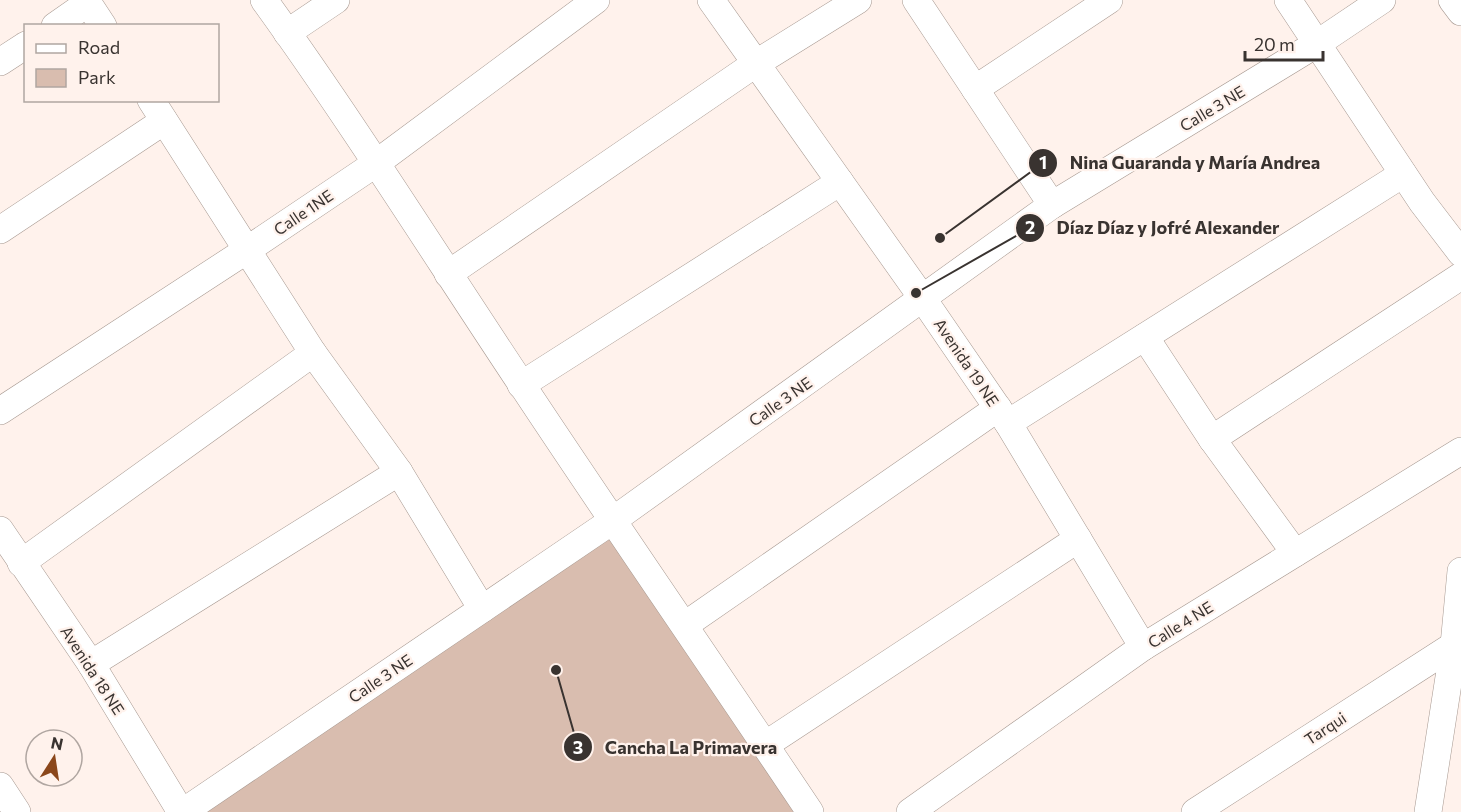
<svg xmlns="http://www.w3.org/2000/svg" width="1461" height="812" viewBox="0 0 1461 812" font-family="Commissioner,sans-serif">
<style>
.green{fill:#d9bdaf}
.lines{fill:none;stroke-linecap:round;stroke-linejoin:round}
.street-casing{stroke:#a79991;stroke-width:28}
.street{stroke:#fff;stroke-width:27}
.labels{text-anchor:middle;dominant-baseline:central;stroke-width:4.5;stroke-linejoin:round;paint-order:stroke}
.street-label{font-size:16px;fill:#393330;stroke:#fff2ec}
.leader{fill:none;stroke:#393330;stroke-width:2}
.callout-dot{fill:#393330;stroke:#fff2ec;stroke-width:2}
.mark-label{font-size:18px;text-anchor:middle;font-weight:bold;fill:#fff}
.callout-label{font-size:18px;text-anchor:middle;font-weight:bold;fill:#393330;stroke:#fff2ec;stroke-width:4.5;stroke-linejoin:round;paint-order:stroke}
</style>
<rect width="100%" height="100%" fill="#fff2ec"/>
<!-- green -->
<path class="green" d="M 610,529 L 808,812 L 196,812 Z"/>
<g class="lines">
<!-- street casing -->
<g class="street-casing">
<g id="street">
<path d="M 86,0 L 103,26"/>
<path d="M 264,0 C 355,126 438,259 524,388 C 618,530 715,670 810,812"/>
<path d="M 711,0 L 923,299 L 1008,423 L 1143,647"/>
<path d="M 916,0 L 1052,205"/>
<path d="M 1288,0 L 1422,202 L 1461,253"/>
<path d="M 1452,0 L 1461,12"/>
<path d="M 55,26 L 88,3"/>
<path d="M 287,33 L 336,0"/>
<path d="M 0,62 L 26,45"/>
<path d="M 975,89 L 1109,0"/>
<path d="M 0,230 L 164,121"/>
<path d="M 448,274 L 755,64 L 858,0"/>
<path d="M 1145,337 L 1212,439 L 1295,553"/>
<path d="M 521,385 L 840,182"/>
<path d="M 0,411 L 247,250 L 375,164 L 596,0"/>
<path d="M 1008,423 L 1403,174"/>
<path d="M 1212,439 L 1461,276"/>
<path d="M 399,472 L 482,609"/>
<path d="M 0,530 L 91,664 L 181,812"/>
<path d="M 21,563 L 313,353"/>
<path d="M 685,625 L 998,408"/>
<path d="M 91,664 L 399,472 L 313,353 L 151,100"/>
<path d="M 765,745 L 1078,539"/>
<path d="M 0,786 L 17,812"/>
<path d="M 183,812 L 612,521 L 1052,205 L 1318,43 L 1382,0"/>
<path d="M 910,812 L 1143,647 L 1461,451"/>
<path d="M 1195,812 L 1454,645"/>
<path d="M 1428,812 L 1454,645 L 1461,571"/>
</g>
</g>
<!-- street -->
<use href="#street" class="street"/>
</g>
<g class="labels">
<!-- street labels -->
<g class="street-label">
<text transform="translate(1212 108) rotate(-31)">Calle 3 NE</text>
<text transform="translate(303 212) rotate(-34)">Calle 1NE</text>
<text transform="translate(967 362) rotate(56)">Avenida 19 NE</text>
<text transform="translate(780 401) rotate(-35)">Calle 3 NE</text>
<text transform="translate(1180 624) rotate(-32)">Calle 4 NE</text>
<text transform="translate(93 670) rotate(57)">Avenida 18 NE</text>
<text transform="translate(380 678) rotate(-34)">Calle 3 NE</text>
<text transform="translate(1325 728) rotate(-33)">Tarqui</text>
</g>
</g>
<!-- callouts -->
<path class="leader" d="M940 238L1043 163M916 293L1030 228M556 670L578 747"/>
<g class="callout-dot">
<circle cx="940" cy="238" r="6"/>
<circle cx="916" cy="293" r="6"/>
<circle cx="556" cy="670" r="6"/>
<circle cx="1043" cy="163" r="15"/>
<circle cx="1030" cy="228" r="15"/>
<circle cx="578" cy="747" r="15"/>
</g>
<g class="mark-label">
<text x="1043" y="169">1</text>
<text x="1030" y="234">2</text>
<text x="578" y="754">3</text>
</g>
<g class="callout-label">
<text x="1195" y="169">Nina Guaranda y María Andrea</text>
<text x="1168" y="234">Díaz Díaz y Jofré Alexander</text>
<text x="691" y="754">Cancha La Primavera</text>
</g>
<!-- legend -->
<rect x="24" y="24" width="195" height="78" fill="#fff2ec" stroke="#b0a6a1" stroke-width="1.5"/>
<rect x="36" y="44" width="30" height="9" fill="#ffffff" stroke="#b0a6a1" stroke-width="1.5"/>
<text x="78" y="54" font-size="18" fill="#393330">Road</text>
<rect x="36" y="69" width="30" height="18" fill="#d9bdaf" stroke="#b0a6a1" stroke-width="1.5"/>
<text x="78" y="84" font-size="18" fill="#393330">Park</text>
<!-- north arrow -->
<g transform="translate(54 758) rotate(12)"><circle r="28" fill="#fff2ec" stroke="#b0a6a1" stroke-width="1.5"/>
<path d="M0-4.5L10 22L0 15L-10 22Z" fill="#8b471b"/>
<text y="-9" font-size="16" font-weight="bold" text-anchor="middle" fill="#393330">N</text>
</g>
<!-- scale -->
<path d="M1245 51v9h78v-9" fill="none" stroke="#393330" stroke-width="3"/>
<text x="1254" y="51" font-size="18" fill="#393330" stroke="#fff2ec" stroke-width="4.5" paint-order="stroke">20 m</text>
</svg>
